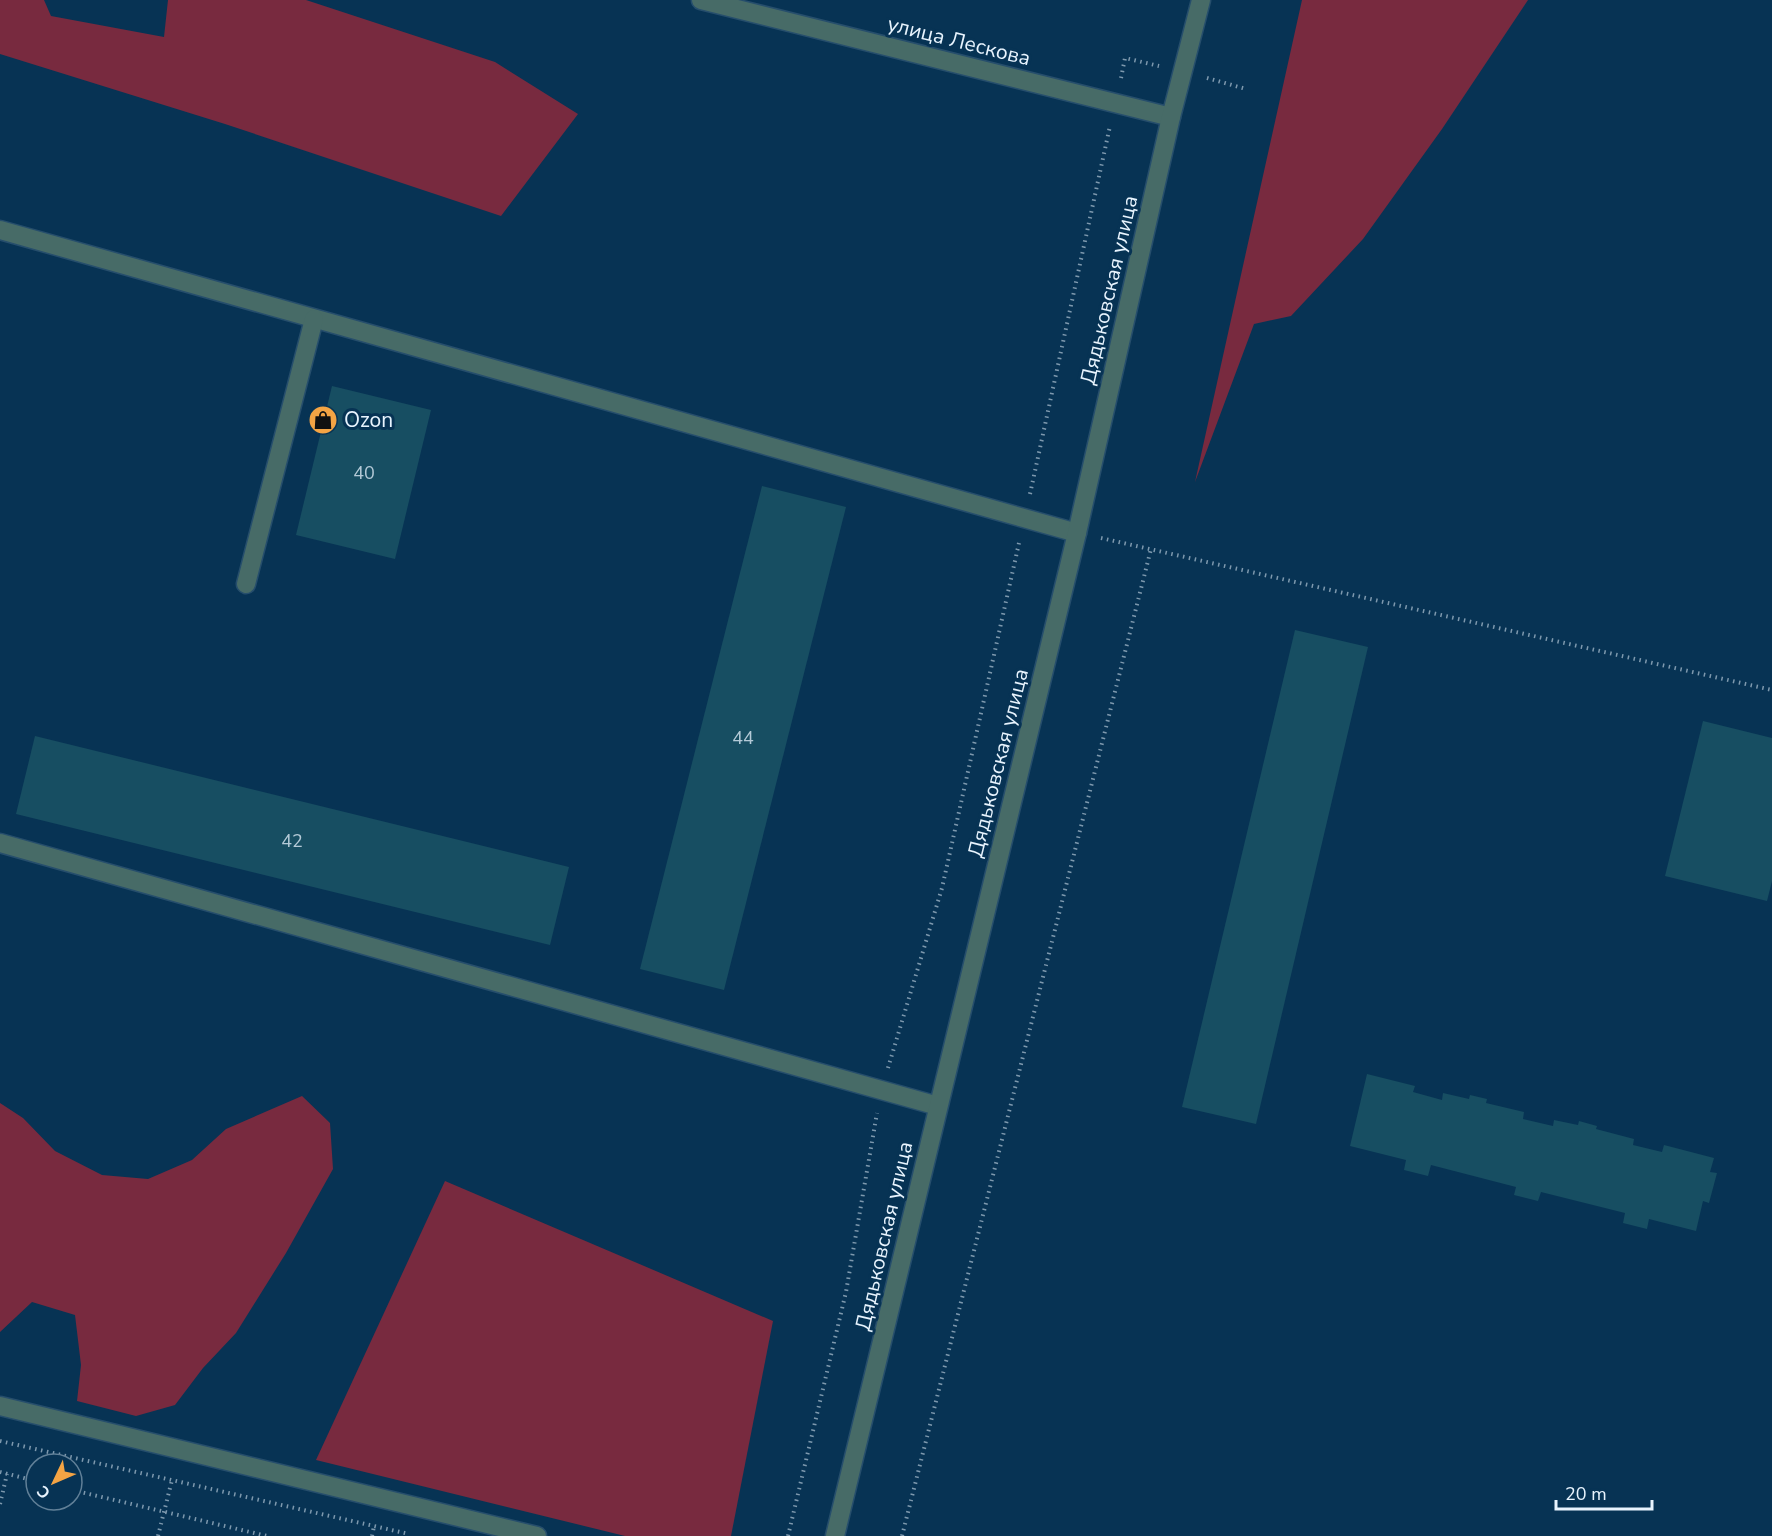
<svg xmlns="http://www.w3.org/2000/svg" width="1772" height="1536" viewBox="0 0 1772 1536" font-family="'Nunito Sans',sans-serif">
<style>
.green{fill:#782a3f}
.building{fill:#174e62}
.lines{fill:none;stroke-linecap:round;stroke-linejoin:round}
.lane-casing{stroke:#264e6c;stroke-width:21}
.street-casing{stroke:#264e6c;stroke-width:21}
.path{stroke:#7e99ae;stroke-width:4;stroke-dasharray:1.5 4.5;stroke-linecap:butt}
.lane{stroke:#476b67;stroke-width:18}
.street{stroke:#476b67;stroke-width:18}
.labels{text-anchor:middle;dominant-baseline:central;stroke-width:6;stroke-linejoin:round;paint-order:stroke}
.number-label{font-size:18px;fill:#b4cad7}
.street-label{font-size:21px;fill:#e8f4fe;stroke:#073354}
.poi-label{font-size:21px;fill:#e8f4fe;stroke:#073354;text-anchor:start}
</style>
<rect width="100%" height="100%" fill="#073354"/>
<!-- green -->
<g class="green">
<path d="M 0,0 L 44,0 L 51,16 L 164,37 L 168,0 L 306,0 L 495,62 L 578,114 L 501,216 L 225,124 L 0,54 Z"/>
<path d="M 1302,0 L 1528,0 L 1442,129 L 1363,239 L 1291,316 L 1254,324 L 1195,482 Z"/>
<path d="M 302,1096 L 330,1123 L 333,1169 L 286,1253 L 236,1333 L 203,1368 L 175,1405 L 136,1416 L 77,1401 L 81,1365 L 75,1315 L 32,1302 L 0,1332 L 0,1103 L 23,1118 L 55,1151 L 102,1175 L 148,1179 L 192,1160 L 226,1129 Z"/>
<path d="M 445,1181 L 773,1321 L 731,1536 L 625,1536 L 316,1460 Z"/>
</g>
<!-- building -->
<g class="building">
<path d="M 332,386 L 431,410 L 395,559 L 296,535 Z"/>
<path d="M 762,486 L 846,507 L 724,990 L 640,969 Z"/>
<path d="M 1295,630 L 1368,647 L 1256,1124 L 1182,1107 Z"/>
<path d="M 1703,721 L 1772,738 L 1772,881 L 1767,901 L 1665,876 Z"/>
<path d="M 35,736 L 569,867 L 550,945 L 16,814 Z"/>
<path d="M 1367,1074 L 1415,1086 L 1413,1092 L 1442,1100 L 1443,1093 L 1469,1099 L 1470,1095 L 1487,1099 L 1486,1103 L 1524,1112 L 1523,1119 L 1553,1126 L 1554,1120 L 1578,1125 L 1579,1121 L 1597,1126 L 1596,1129 L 1634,1139 L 1633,1145 L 1662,1152 L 1664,1145 L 1714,1158 L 1710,1172 L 1717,1173 L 1709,1203 L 1703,1201 L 1696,1231 L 1649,1219 L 1647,1229 L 1623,1223 L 1625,1213 L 1541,1192 L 1538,1201 L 1514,1195 L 1516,1187 L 1431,1165 L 1428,1176 L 1404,1170 L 1406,1160 L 1350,1146 Z"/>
</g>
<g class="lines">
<!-- lane casing -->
<g class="lane-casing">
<g id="lane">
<path d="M 0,230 L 1077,533"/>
<path d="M 246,584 L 314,319"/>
<path d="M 0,843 L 938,1106"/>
<path d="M 0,1406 L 537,1536"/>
</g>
</g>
<!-- street casing -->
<g class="street-casing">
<g id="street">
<path d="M 701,0 L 1171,117"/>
<path d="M 835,1536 L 1077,533 L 1171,117 L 1201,0"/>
</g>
</g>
<!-- path -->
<g class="path">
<path d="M 1121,78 L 1125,58 L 1159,66"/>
<path d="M 1207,78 L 1246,89"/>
<path d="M 1030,494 L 1110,126"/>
<path d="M 1101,538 L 1772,690"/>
<path d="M 888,1068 L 942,888 L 1019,543"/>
<path d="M 0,1441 L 409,1534"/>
<path d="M 0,1472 L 36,1481"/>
<path d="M 72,1490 L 267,1536"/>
<path d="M 0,1504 L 7,1474"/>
<path d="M 158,1536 L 172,1480"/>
<path d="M 372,1536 L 374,1526"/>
<path d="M 788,1536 L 846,1292 L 877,1113"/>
<path d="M 902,1536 L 1151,549"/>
</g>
<!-- lane -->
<use href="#lane" class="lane"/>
<!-- street -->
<use href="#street" class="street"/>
</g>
<!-- icons -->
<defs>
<g id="shop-disc" transform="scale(1.5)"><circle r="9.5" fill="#f4a444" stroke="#073354"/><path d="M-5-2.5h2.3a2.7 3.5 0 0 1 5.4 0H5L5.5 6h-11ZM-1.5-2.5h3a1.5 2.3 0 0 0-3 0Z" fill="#111"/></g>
</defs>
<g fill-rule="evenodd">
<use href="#shop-disc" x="323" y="420"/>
</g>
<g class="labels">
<!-- number labels -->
<g class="number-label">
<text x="364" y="473">40</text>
<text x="743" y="738">44</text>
<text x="292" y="841">42</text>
</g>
<!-- street labels -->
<g class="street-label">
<text transform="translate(959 41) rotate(14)">улица Лескова</text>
<text transform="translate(1109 290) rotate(-77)">Дядьковская улица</text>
<text transform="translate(998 763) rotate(-76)">Дядьковская улица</text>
<text transform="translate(884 1236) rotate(-77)">Дядьковская улица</text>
</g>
<!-- poi labels -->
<g class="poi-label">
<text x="344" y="420">Ozon</text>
</g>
</g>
<!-- north arrow -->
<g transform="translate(54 1482) rotate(226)"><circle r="28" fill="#073354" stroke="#618098" stroke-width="1.5"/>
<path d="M0-4.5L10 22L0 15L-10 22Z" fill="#f4a444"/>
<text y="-9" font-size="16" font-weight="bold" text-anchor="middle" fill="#e8f4fe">С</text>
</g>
<!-- scale -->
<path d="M1556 1500v9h96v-9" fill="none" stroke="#e8f4fe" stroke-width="3"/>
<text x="1565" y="1500" font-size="18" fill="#e8f4fe" stroke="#073354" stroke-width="4.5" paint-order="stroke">20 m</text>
</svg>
